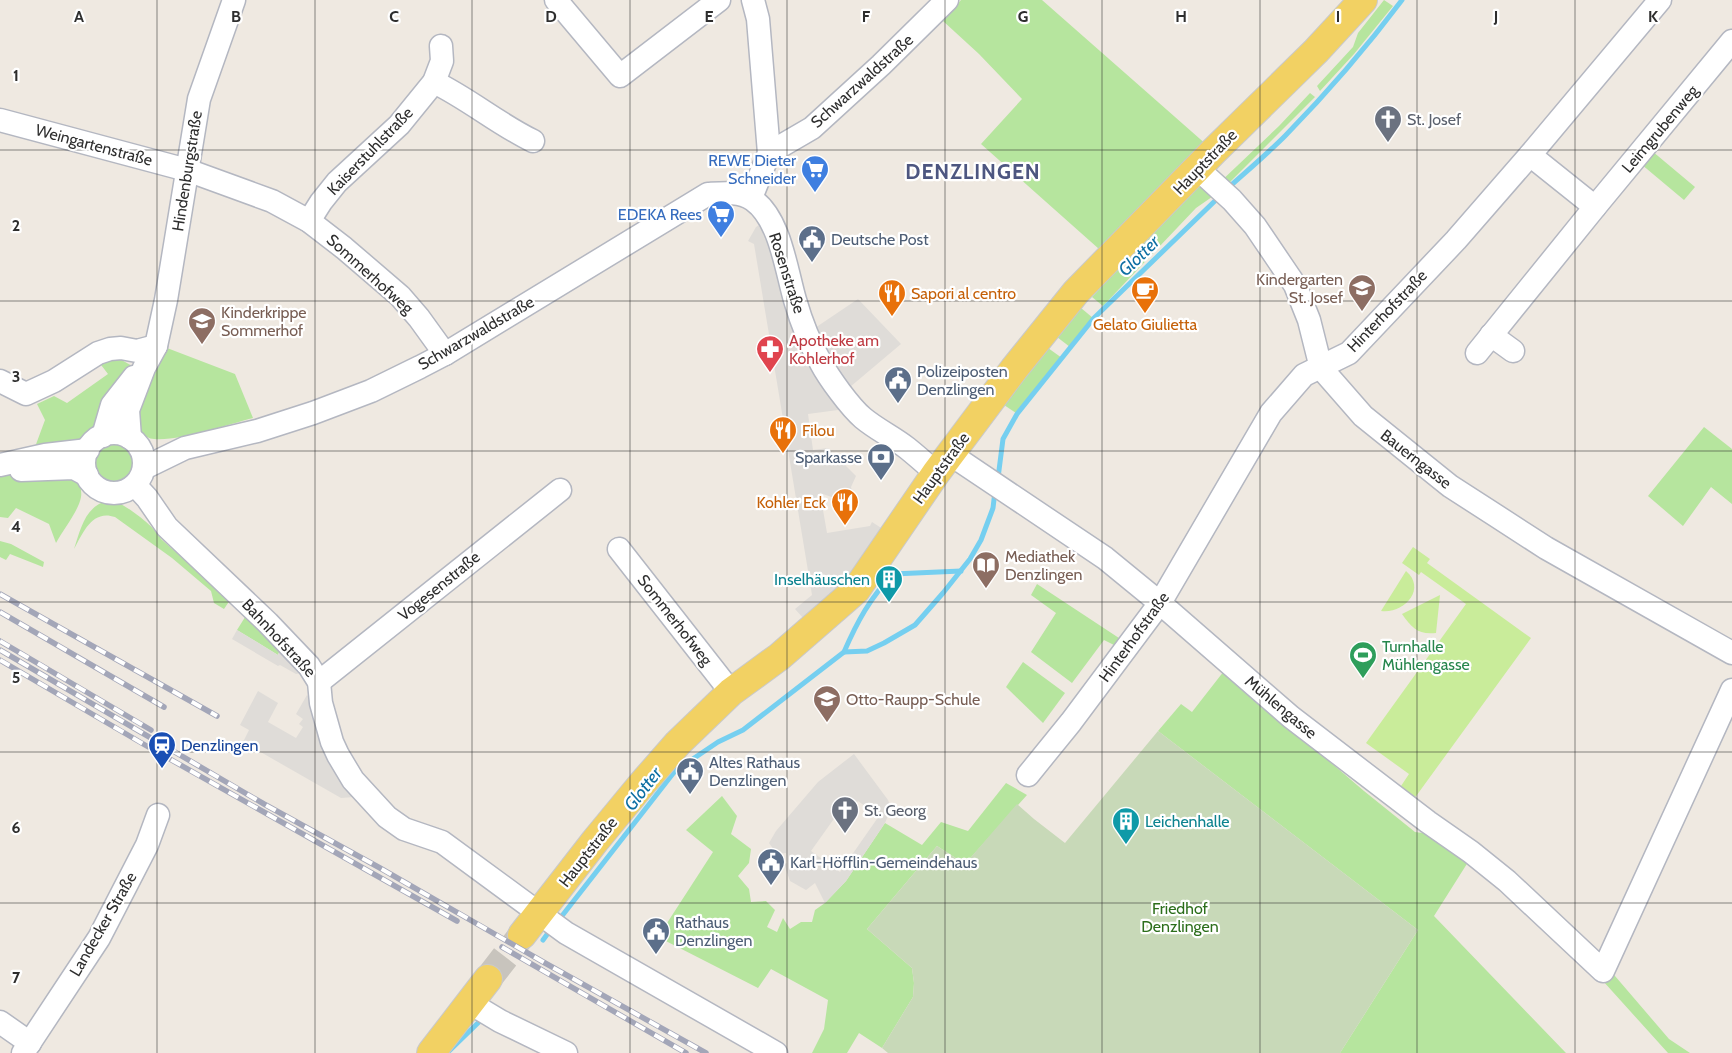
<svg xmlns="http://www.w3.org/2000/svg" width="1732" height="1053" viewBox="0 0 1732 1053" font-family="Cabin,sans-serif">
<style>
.green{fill:#b6e59e}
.cemetery{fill:#c8d9b8}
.pitch{fill:#c9ec9a}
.plaza{fill:#dfdcd8;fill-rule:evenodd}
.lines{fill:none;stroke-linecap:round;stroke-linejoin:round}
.stream{stroke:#75cff0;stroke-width:5}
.major-tunnel{stroke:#c8c4bd;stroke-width:28;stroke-dasharray:28 14;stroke-linecap:butt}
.minor-casing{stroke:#b4b7c1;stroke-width:25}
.major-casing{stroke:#c9c9c9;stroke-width:30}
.minor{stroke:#fff;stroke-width:22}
.major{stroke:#f2d163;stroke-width:28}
.rail-casing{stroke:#a3a6b8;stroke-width:5.5}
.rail{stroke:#fff;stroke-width:4;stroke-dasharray:11;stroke-linecap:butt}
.grid{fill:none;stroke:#2e2e2e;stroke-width:1;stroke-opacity:0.55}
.labels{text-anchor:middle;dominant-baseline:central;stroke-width:4.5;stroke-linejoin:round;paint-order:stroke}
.street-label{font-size:16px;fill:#2e2e2e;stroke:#fff}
.worship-label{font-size:16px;fill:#5b616d;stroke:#fff;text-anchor:start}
.shop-label{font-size:16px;fill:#366cbe;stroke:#fff;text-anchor:end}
.service-label{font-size:16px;fill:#4e5e75;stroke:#fff;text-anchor:start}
.education-label{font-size:16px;fill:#785e54;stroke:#fff;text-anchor:start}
.food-label{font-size:16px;fill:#c56008;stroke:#fff;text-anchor:start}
.health-label{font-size:16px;fill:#be3a42;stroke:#fff;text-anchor:start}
.culture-label{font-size:16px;fill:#0d838f;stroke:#fff;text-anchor:end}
.leisure-label{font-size:16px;fill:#27864d;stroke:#fff;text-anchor:start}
.transit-label{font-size:16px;fill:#164399;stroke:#fff;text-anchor:start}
.park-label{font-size:16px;fill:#2c6e1b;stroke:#fff}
.water-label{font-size:18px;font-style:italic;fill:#0d6fa3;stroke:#fff}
.district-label{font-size:21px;font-weight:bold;letter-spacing:1px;fill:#4d5680;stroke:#fff}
.grid-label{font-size:16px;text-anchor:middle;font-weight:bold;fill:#2e2e2e;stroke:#fff;stroke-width:4.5;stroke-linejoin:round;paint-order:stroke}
</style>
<rect width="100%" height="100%" fill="#efe9e1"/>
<!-- green -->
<g class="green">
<path d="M 961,0 L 1042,0 L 1208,146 L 1099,249 L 981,144 L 1022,99 L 979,54 L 943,21 Z"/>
<path d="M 1384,0 L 1393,6 L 1354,54 L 1320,91 L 1317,86 L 1353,47 L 1358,33 Z"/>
<path d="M 1310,93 L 1315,97 L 1222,190 L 1196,208 L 1103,306 L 1092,297 L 1195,187 L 1217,185 L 1279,126 Z"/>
<path d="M 1652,151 L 1695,187 L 1684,200 L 1641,164 Z"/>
<path d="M 1081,308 L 1093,318 L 1070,347 L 1057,337 Z"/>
<path d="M 167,348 L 235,374 L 253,418 C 226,425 182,441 154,439 C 149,439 145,436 141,432 L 136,403 Z"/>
<path d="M 1048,348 L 1062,358 L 1016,413 L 1004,405 Z"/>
<path d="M 95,357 L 118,358 L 134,367 L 94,428 L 75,443 L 35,447 L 45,420 L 37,404 L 54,396 L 67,403 L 108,374 Z"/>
<path d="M 1704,427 L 1732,449 L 1732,504 L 1711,487 L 1683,526 L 1648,496 Z"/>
<circle cx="114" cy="462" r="21"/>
<path d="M 45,473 L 79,481 C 80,486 82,491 81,497 C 79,510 63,530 56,543 L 49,524 L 16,508 L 8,518 L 0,517 L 0,474 Z"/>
<path d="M 109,500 C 121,500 157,528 161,539 L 230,600 L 224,609 L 214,603 L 211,591 L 172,558 L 115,517 C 92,509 83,533 74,549 C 81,528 85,506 109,500 Z"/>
<path d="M 0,541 L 11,544 L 44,562 L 43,567 L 10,554 L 6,560 L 0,557 Z"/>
<path d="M 1037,584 L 1125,642 L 1120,648 L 1104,640 L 1072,683 L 1031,652 L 1056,613 L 1031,595 Z"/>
<path d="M 247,614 L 281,647 L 278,655 L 237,630 Z"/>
<path d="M 1023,662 L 1065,693 L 1043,723 L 1006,687 Z"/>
<path d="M 1224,671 L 1364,791 L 1415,832 L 1430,834 L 1470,859 L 1434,916 L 1566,1053 L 1340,1053 L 1418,930 L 1158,731 L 1181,704 L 1192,712 Z"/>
<path d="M 1006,783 L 1027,795 L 965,864 L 937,846 L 867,929 L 912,968 L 914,983 L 913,997 L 882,1048 L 859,1033 L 847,1053 L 812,1053 L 824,1029 L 828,1000 L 771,969 L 758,988 L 658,937 L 713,852 L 686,830 L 722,796 L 737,816 L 731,834 L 751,849 L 749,863 L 738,876 L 749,889 L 751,902 L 766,901 L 775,910 L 767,927 L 777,932 L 783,918 L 790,929 L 801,922 L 812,922 L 815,910 L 825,903 L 846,881 L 885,823 L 922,845 L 941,822 L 968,831 Z"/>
<path d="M 1609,969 L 1669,1039 L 1690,1053 L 1668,1053 L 1603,981 Z"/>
</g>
<!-- cemetery -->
<path class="cemetery" d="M 1158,731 L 1418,930 L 1340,1053 L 888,1053 L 882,1048 L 913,997 L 914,983 L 912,968 L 867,929 L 937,846 L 965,864 L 1017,804 L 1034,819 L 1065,843 Z"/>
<!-- pitch -->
<g class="pitch">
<path d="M 1413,547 L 1430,559 L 1427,563 L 1531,638 L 1414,799 L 1399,789 L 1409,774 L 1366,743 L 1466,604 L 1421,572 L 1419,575 L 1402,563 Z"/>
<path d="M 1406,571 C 1427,589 1404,614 1381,611 Z"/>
<path d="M 1440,595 L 1436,633 C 1418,635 1412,628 1402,614 Z"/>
</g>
<!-- plaza -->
<g class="plaza">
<path d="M 767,220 L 806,334 L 858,299 L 901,344 L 850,387 L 843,394 L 838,410 L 808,414 L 813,450 L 828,448 L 856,476 L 851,487 L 853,494 L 859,500 L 855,505 L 820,493 L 827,533 L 870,526 L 872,522 L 892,535 L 812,628 L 795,609 L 812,595 L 787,444 L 784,445 L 783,432 L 785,431 L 757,262 L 754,244 L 748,241 L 756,227 Z"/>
<path d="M 237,630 L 278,655 L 281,647 L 302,673 L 296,674 L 280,665 L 278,666 L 232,639 Z"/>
<path d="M 258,691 L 278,703 L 268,722 L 296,738 L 303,727 L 299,724 L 303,719 L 296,714 L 307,695 L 315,706 L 354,797 L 341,798 L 243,742 L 249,730 L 240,725 Z"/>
<path d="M 854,754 L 888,800 L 891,808 L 885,823 L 846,881 L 825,903 L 815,883 L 806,890 L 790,881 L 784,864 L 787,863 L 786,853 L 777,854 L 769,843 L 776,831 L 818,782 ZM 858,801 L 879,816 L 840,872 L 811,851 L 843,806 L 850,811 Z"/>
</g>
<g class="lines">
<!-- stream -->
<g class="stream">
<path d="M 1228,188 C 1247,171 1267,154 1285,136 C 1327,93 1366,48 1402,0"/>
<path d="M 998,478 L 1003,439 L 1017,414 L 1094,318 L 1220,196"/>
<path d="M 844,652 C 857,622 870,598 893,574 L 961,571"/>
<path d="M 558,921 L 675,771 L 718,742 L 743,730 L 844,652 L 867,651 L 884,643 L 915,625 L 943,593 L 970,559 L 981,540 L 993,508 L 995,491"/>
<path d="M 543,940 L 551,929"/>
<path d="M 447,1053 L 481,1020"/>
</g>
<!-- major-tunnel -->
<path class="major-tunnel" d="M 488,979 L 522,935"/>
<!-- minor casing -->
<g class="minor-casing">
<g id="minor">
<path d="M 556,0 L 620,76 L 719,0"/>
<path d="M 434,82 C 469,99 498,124 533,141"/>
<path d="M 0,120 L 187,170 L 272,201 L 309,221 L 344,248 L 400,296 L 419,318 L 445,354"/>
<path d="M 769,153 L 812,128 L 881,65 L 947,0"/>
<path d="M 1530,155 L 1595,207"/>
<path d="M 1198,169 L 1232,200 L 1255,226 L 1295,285 L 1309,320 L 1321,368 L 1363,416 L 1450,486 L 1495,515 L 1546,548 L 1732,653"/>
<path d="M 751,198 L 769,153 L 758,19 L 753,0"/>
<path d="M 309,221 L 321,202 L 337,182 L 399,125 L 434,82 L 442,61 L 441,46"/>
<path d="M 1491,335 L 1513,351"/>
<path d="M 1477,353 L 1595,207 L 1732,41"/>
<path d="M 0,381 L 26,394 L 54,381 L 98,353 L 110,349 L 121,348 L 137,351 L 156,346"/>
<circle cx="114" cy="463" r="30"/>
<path d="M 103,436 L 112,405 L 134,377"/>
<path d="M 130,438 L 128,410 L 144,368 L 156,346 L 166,300 L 199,99 L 234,0"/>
<path d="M 950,454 L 1105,558 L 1160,603 L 1291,717 L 1428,822 L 1471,852 L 1507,881 L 1603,971 L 1732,690"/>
<path d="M 0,465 L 45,455 L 88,450"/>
<path d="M 144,468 L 185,448 L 257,431 L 313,413 L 371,391 L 420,367 L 445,354 L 708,194 C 723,193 740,191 753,200 C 780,219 786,269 795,300 C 801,321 810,344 821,363 C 829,378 850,407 863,418 C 876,429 893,437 907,448 C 917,456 926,464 936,473"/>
<path d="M 21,470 L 74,468 L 87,475"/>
<path d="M 135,485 L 147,498 L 167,527 L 268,623 L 309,666 L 319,682 L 321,703 L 332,742 L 338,755 L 353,780 L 387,817 L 404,829 L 442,842 L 566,933 L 776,1053"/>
<path d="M 619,549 L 731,692"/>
<path d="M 319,682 L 560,490"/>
<path d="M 1028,775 L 1071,722 L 1160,603 L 1271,413 L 1304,375 L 1349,353 L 1456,240 L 1530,155 L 1660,0"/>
<path d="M 470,1003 L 500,1021 L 566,1053"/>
<path d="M 0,1022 L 30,1043"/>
<path d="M 23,1053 L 99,938 L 147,845 L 158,815"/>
</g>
</g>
<!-- major casing -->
<g class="major-casing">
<g id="major">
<path d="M 522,935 L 595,841 L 642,784 L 678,743 L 731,692 L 779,657 L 856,590 L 936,473 L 1014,369 L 1076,292 L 1214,151 L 1316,51 L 1363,0"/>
<path d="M 431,1053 L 488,979"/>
</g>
</g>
<!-- minor -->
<use href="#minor" class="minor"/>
<!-- major -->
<use href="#major" class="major"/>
<!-- rail casing -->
<g class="rail-casing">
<g id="rail">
<path d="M 0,594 L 217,716"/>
<path d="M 0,612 L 164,707"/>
<path d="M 0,641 L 151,730"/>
<path d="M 0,650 L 264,804 L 380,868 L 545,963 L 706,1053"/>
<path d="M 0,660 L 145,745 L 457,921"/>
<path d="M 502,947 L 686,1053"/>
</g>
</g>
<!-- rail -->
<use href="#rail" class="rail"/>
</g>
<!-- grid -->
<path class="grid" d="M 157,0 L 157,1053M 315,0 L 315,1053M 472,0 L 472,1053M 630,0 L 630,1053M 787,0 L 787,1053M 945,0 L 945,1053M 1102,0 L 1102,1053M 1260,0 L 1260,1053M 1417,0 L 1417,1053M 1575,0 L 1575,1053M 0,150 L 1732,150M 0,301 L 1732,301M 0,451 L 1732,451M 0,602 L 1732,602M 0,752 L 1732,752M 0,903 L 1732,903"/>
<!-- icons -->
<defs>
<g id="church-pin" transform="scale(1.4375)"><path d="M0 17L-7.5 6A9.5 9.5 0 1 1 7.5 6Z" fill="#6b7280" stroke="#fff"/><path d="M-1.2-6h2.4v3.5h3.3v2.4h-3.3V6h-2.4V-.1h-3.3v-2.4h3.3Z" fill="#fff"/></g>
<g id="supermarket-pin" transform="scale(1.4375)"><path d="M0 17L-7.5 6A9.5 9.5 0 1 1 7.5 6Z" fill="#3f7fe0" stroke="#fff"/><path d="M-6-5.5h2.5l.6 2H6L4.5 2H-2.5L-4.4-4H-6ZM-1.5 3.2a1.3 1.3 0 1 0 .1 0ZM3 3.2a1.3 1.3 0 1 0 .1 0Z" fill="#fff"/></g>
<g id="civic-pin" transform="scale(1.4375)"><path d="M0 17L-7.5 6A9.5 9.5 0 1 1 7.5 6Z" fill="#5c6f8a" stroke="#fff"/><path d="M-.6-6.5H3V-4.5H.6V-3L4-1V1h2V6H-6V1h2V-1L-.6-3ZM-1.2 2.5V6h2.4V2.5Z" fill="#fff"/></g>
<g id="school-pin" transform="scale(1.4375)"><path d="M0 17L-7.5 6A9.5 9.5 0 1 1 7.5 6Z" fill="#8d6e63" stroke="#fff"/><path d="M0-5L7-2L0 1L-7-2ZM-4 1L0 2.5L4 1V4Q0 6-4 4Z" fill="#fff"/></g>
<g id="cafe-pin" transform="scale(1.4375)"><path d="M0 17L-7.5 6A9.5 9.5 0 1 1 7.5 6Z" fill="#e8710a" stroke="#fff"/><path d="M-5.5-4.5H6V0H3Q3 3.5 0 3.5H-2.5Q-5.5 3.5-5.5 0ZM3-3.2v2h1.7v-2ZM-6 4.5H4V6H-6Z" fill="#fff"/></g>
<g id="restaurant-pin" transform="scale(1.4375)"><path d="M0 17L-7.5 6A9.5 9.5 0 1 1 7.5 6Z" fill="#e8710a" stroke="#fff"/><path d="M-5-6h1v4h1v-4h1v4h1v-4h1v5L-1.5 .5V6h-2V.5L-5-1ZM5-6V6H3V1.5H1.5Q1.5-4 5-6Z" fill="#fff"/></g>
<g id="pharmacy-pin" transform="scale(1.4375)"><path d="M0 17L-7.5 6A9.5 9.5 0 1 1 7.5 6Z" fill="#e0444e" stroke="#fff"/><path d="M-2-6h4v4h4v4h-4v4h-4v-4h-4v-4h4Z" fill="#fff"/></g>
<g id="bank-pin" transform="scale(1.4375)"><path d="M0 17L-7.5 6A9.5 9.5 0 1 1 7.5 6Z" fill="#5c6f8a" stroke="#fff"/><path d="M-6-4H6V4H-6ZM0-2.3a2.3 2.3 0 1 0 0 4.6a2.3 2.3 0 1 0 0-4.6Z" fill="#fff"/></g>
<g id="library-pin" transform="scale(1.4375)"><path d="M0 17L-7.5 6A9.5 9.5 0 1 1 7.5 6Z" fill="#8d6e63" stroke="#fff"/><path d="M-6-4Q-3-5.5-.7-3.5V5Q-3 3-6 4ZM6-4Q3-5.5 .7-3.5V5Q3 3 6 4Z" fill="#fff"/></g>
<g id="building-pin" transform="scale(1.4375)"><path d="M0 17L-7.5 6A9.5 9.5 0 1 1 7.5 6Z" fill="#0f9aa8" stroke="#fff"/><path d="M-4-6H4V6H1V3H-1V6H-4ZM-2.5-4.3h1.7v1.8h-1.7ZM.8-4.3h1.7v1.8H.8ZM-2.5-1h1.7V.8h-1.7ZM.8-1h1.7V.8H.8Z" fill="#fff"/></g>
<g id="stadium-pin" transform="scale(1.4375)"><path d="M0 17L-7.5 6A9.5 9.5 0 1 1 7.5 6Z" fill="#2e9e5b" stroke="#fff"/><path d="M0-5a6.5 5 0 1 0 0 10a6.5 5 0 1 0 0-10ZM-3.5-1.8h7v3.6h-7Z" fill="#fff"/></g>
<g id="station-pin" transform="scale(1.4375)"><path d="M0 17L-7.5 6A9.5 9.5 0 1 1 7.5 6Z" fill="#1a4fb4" stroke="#fff"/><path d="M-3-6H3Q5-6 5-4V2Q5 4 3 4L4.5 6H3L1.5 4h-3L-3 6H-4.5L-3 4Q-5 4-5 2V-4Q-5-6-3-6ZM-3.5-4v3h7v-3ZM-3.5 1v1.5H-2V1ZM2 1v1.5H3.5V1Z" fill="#fff"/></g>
</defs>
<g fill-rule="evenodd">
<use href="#church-pin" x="1388" y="119"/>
<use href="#supermarket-pin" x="815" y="169"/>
<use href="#supermarket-pin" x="721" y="214"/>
<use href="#civic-pin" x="812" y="239"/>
<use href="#school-pin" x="1362" y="288"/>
<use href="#cafe-pin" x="1145" y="290"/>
<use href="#restaurant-pin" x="892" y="293"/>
<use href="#school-pin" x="202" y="321"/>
<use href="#pharmacy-pin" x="770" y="349"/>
<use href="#civic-pin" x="898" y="380"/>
<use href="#restaurant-pin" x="783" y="430"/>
<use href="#bank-pin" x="881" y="457"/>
<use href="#restaurant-pin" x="845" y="502"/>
<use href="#library-pin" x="986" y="565"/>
<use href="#building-pin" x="889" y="579"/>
<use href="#stadium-pin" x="1363" y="655"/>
<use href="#school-pin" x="827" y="699"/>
<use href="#station-pin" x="162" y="745"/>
<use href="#civic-pin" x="690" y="771"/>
<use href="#church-pin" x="845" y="810"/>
<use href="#building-pin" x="1126" y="821"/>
<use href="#civic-pin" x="771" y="862"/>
<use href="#civic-pin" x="656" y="931"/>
</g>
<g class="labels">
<!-- street labels -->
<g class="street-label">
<text transform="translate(862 81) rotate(-42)">Schwarzwaldstraße</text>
<text transform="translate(1660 129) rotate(-50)">Leimgrubenweg</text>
<text transform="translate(94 145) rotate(15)">Weingartenstraße</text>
<text transform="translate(370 151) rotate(-46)">Kaiserstuhlstraße</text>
<text transform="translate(1205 162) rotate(-46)">Hauptstraße</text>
<text transform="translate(187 171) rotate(-81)">Hindenburgstraße</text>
<text transform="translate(787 273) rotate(72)">Rosenstraße</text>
<text transform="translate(370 274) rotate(42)">Sommerhofweg</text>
<text transform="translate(1387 311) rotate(-46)">Hinterhofstraße</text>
<text transform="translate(476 333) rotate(-30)">Schwarzwaldstraße</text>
<text transform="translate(1416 459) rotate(38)">Bauerngasse</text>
<text transform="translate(941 468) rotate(-54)">Hauptstraße</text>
<text transform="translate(439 586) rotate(-39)">Vogesenstraße</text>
<text transform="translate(675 620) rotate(52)">Sommerhofweg</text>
<text transform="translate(1134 637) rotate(-54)">Hinterhofstraße</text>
<text transform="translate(279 638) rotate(47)">Bahnhofstraße</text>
<text transform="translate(1281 707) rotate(40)">Mühlengasse</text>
<text transform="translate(588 852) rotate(-52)">Hauptstraße</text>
<text transform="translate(103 924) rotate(-60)">Landecker Straße</text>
</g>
<!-- worship labels -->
<g class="worship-label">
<text x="1407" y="119">St. Josef</text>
<text x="864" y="810">St. Georg</text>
</g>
<!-- shop labels -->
<g class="shop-label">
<text x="796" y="160">REWE Dieter<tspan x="796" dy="18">Schneider</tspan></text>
<text x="702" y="214">EDEKA Rees</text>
</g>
<!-- service labels -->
<g class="service-label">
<text x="831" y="239">Deutsche Post</text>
<text x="917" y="371">Polizeiposten<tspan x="917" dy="18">Denzlingen</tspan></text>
<text x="862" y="457" text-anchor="end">Sparkasse</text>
<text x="709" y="762">Altes Rathaus<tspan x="709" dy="18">Denzlingen</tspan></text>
<text x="790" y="862">Karl-Höfflin-Gemeindehaus</text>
<text x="675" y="922">Rathaus<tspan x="675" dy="18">Denzlingen</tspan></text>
</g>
<!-- education labels -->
<g class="education-label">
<text x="1343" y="279" text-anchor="end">Kindergarten<tspan x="1343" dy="18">St. Josef</tspan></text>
<text x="221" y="312">Kinderkrippe<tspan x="221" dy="18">Sommerhof</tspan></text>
<text x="1005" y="556">Mediathek<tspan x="1005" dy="18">Denzlingen</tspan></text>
<text x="846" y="699">Otto-Raupp-Schule</text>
</g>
<!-- food labels -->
<g class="food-label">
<text x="911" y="293">Sapori al centro</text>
<text x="1145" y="324" text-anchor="middle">Gelato Giulietta</text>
<text x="802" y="430">Filou</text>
<text x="826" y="502" text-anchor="end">Kohler Eck</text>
</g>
<!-- health labels -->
<g class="health-label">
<text x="789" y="340">Apotheke am<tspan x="789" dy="18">Kohlerhof</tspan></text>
</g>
<!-- culture labels -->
<g class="culture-label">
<text x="870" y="579">Inselhäuschen</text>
<text x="1145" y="821" text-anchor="start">Leichenhalle</text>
</g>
<!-- leisure labels -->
<g class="leisure-label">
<text x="1382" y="646">Turnhalle<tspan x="1382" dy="18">Mühlengasse</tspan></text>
</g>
<!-- transit labels -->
<g class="transit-label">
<text x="181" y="745">Denzlingen</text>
</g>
<!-- park labels -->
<g class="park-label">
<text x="1180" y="908">Friedhof<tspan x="1180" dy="18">Denzlingen</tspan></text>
</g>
<!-- water labels -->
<g class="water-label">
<text transform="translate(1139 256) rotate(-44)">Glotter</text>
<text transform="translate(643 789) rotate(-52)">Glotter</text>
</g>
<!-- district labels -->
<g class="district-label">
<text x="973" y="171">DENZLINGEN</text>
</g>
</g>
<g class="grid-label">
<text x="79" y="22">A</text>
<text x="236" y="22">B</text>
<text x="394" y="22">C</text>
<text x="551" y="22">D</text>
<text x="709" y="22">E</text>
<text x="866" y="22">F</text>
<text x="1023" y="22">G</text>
<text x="1181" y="22">H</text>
<text x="1338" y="22">I</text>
<text x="1496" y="22">J</text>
<text x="1653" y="22">K</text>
<text x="16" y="81">1</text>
<text x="16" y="231">2</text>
<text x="16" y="382">3</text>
<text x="16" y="532">4</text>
<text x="16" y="683">5</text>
<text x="16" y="833">6</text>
<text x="16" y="983">7</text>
</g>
</svg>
